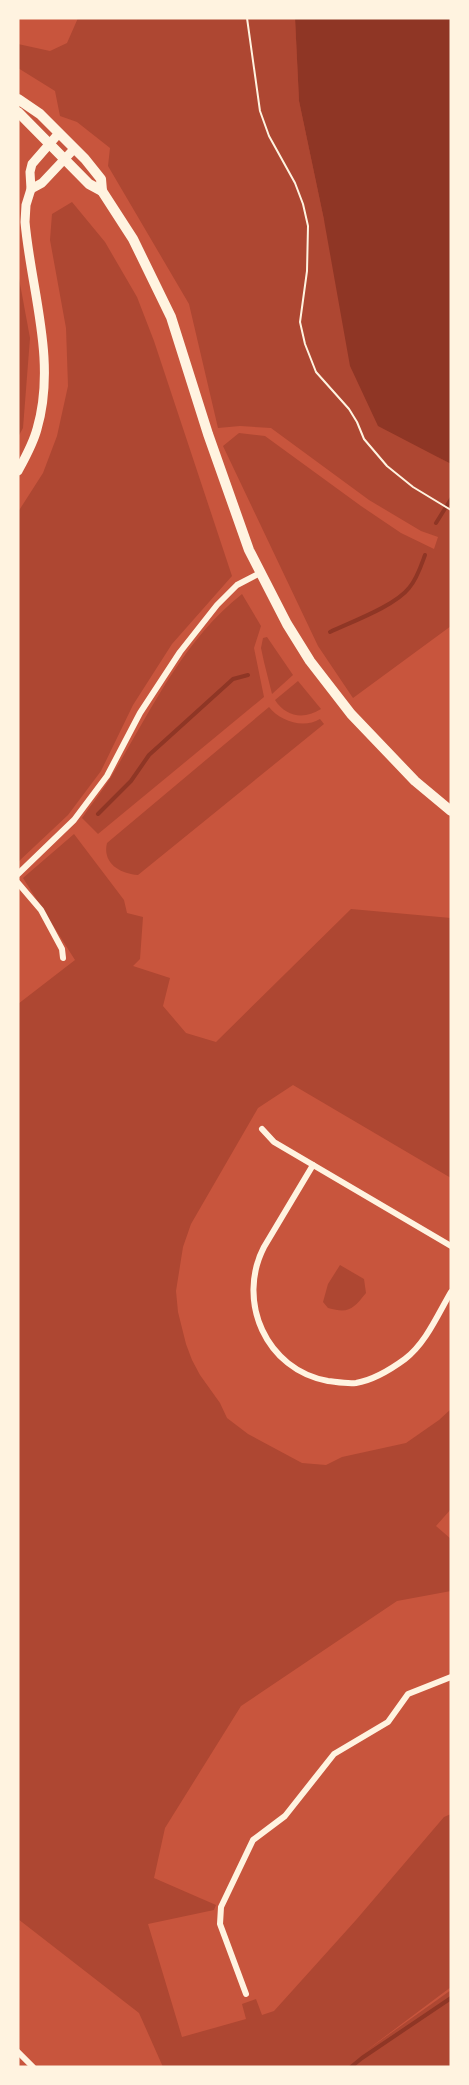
<svg xmlns="http://www.w3.org/2000/svg" width="469" height="2085" viewBox="0 0 469 2085" font-family="Lato,sans-serif">
<style>
.green{fill:#ae4732}
.water{fill:#8f3625}
.lines{fill:none;stroke-linecap:round;stroke-linejoin:round}
.stream{stroke:#8f3625;stroke-width:4}
.path{stroke:#fff3e0;stroke-width:2}
.minor{stroke:#fff3e0;stroke-width:6}
.tertiary{stroke:#fff3e0;stroke-width:9}
.secondary{stroke:#fff3e0;stroke-width:10}
</style>
<rect width="100%" height="100%" fill="#c8553d"/>
<!-- green -->
<g class="green">
<path d="M 78,18 L 295,18 L 299,101 L 324,220 L 438,457 L 451,464 L 451,626 L 353,698 L 318,646 L 223,446 L 239,433 L 265,436 L 361,506 L 401,533 L 434,549 L 438,537 L 421,531 L 369,500 L 271,428 L 240,426 L 218,428 L 189,304 L 108,166 L 110,148 L 77,122 L 60,116 L 55,91 L 18,68 L 18,44 L 50,51 L 67,43 Z"/>
<path d="M 72,202 L 105,242 L 137,297 L 154,341 L 232,576 L 172,644 L 133,705 L 101,771 L 68,815 L 18,862 L 18,512 L 43,473 L 57,436 L 68,386 L 66,328 L 50,240 L 52,214 Z"/>
<path d="M 18,273 L 30,338 L 23,428 L 18,437 Z"/>
<path d="M 242,594 L 261,626 L 254,648 L 264,697 L 98,834 L 82,818 C 91,805 102,791 111,777 C 150,713 182,641 242,594 Z"/>
<path d="M 267,637 L 293,675 L 272,694 L 264,662 L 261,648 L 263,638 Z"/>
<path d="M 298,681 L 321,709 C 304,720 286,717 275,700 Z"/>
<path d="M 269,707 C 280,721 303,729 320,719 L 324,724 L 138,875 C 120,874 102,863 107,843 Z"/>
<path d="M 74,834 L 124,900 L 127,913 L 143,917 L 140,959 L 133,966 L 170,978 L 163,1006 L 186,1033 L 216,1042 L 351,909 L 451,918 L 451,1178 L 293,1085 L 258,1108 L 191,1224 L 183,1247 L 176,1291 L 178,1312 L 186,1344 L 192,1360 L 200,1375 L 220,1403 L 227,1418 L 248,1434 L 302,1463 L 326,1465 L 342,1457 L 406,1443 L 439,1420 L 451,1409 L 451,1509 L 436,1526 L 451,1539 L 451,1591 L 397,1601 L 241,1706 L 165,1828 L 154,1878 L 216,1905 L 214,1910 L 148,1924 L 182,2037 L 246,2019 L 242,2004 L 256,1999 L 262,2015 L 274,2011 L 356,1920 L 444,1817 L 451,1814 L 451,1987 L 363,2053 L 451,1990 L 451,2067 L 163,2067 L 139,2013 L 18,1919 L 18,1004 L 75,960 L 23,878 Z"/>
<path d="M 340,1265 L 364,1279 L 366,1293 C 353,1309 349,1314 328,1308 L 323,1302 L 328,1284 Z"/>
</g>
<!-- water -->
<path class="water" d="M 295,18 L 451,18 L 451,464 L 378,426 L 350,366 L 324,220 L 299,101 Z"/>
<g class="lines">
<!-- stream -->
<g class="stream">
<path d="M 436,523 L 451,499"/>
<path d="M 330,632 C 351,622 395,606 409,588 C 417,579 421,566 425,555"/>
<path d="M 98,814 L 131,781 L 149,755 L 233,679 L 248,675"/>
<path d="M 351,2067 L 362,2058 L 451,1998"/>
</g>
<!-- path -->
<path class="path" d="M 247,18 L 260,111 L 269,136 L 295,183 L 303,204 L 308,226 L 307,271 L 300,322 L 305,344 L 316,372 L 349,409 L 357,422 L 364,439 L 387,466 L 413,487 L 451,510"/>
<!-- minor -->
<g class="minor">
<path d="M 18,874 L 74,820 L 107,776 L 140,713 L 180,652 L 217,605 L 237,585 L 260,573"/>
<path d="M 18,883 L 41,910 L 62,949 L 63,958"/>
<path d="M 262,1129 L 274,1142 L 451,1246"/>
<path d="M 313,1165 L 264,1247 C 236,1301 266,1370 328,1381 C 337,1382 347,1384 356,1383 C 374,1380 390,1370 405,1359 C 426,1343 438,1314 451,1292"/>
<path d="M 246,1994 L 220,1924 L 221,1907 L 253,1840 L 285,1816 L 334,1754 L 388,1722 L 408,1694 L 451,1677"/>
<path d="M 18,2052 L 33,2067"/>
</g>
<!-- tertiary -->
<g class="tertiary">
<path d="M 31,189 L 42,183 L 74,149"/>
<path d="M 18,471 C 25,458 33,444 37,429 C 57,361 31,290 25,222 L 26,205 L 31,189 L 30,172 L 32,164 L 59,133"/>
</g>
<!-- secondary -->
<g class="secondary">
<path d="M 18,99 L 40,114 L 85,159 L 101,179 L 102,191 L 133,239 L 171,317 L 208,434 L 249,550 L 287,624 L 310,661 L 351,714 L 415,781 L 451,811"/>
<path d="M 18,112 L 89,184 L 102,191"/>
</g>
</g>
<!-- border -->
<rect width="469" height="2085" fill="none" stroke="#fff3e0" stroke-width="39"/>
</svg>
